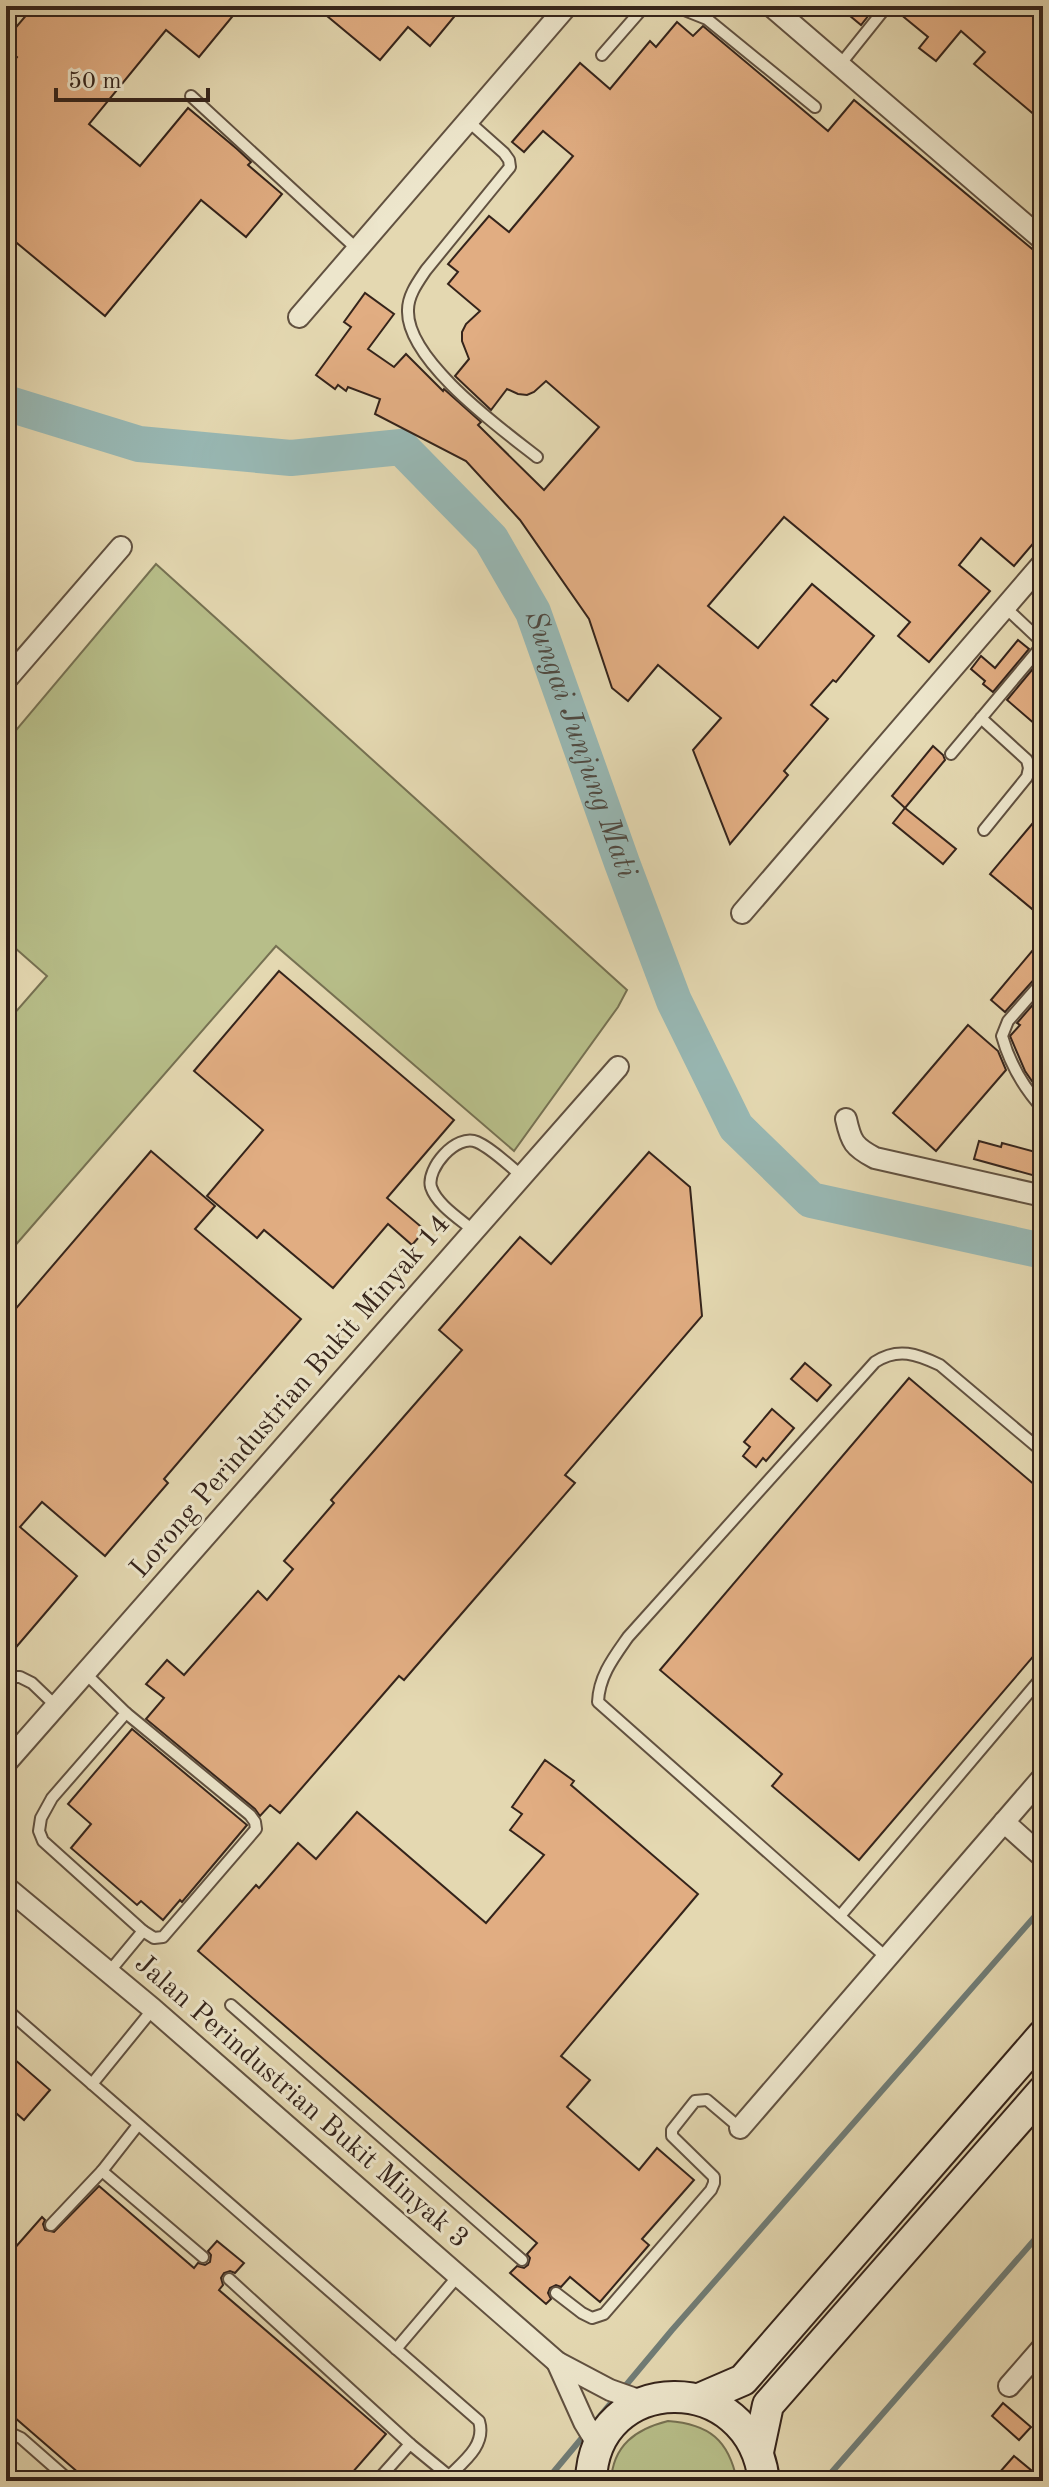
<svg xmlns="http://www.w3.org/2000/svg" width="1049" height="2487" viewBox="0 0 1049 2487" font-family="'Old Standard TT',serif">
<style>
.green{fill:#b7be89;stroke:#767152;stroke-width:2}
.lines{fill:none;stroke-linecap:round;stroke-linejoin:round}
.stream{stroke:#707d77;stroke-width:6}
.river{stroke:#98b8b4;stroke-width:36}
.building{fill:#e1ad82;stroke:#35241b;stroke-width:2}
.lane-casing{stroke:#615140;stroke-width:14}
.street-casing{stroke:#615140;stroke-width:24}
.secondary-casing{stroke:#35241b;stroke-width:34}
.lane{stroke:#ede6cc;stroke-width:10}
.street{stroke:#ede6cc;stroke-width:20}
.secondary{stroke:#ede6cc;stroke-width:30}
.labels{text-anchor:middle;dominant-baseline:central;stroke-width:6;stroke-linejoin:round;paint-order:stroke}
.street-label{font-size:28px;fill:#35241b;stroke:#ede6cc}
.water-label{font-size:30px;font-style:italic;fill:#4e4941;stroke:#ede6cc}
</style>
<rect width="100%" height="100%" fill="#e4d8b1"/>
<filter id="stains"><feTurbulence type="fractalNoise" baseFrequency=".0025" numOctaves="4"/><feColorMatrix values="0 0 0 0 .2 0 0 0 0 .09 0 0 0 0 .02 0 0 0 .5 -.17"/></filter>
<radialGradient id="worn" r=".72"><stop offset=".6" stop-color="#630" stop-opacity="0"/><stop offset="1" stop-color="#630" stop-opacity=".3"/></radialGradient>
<!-- green -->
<g class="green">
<path d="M 156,564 L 627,990 L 618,1007 L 514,1151 L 276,946 L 6,1256 L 6,1023 L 47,976 L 6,940 L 6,742 Z"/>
<path d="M 668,2421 C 709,2424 729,2440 737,2481 L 611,2481 C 613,2445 636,2429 668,2421 Z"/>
</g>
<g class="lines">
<!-- stream -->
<g class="stream">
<path d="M 546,2481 L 672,2330 L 1043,1907"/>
<path d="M 824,2481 L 1043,2230"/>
</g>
<!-- river -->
<path class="river" id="s1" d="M 6,403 L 139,444 L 291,458 L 401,447 L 491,539 L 533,612 L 622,863 L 674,1001 L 736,1127 L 811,1200 L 1043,1251"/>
</g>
<!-- building -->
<g class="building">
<path d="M 34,6 L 241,6 L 199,57 L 166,30 L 89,124 L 140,166 L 188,108 L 237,149 L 251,162 L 248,165 L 282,194 L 246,237 L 201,200 L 105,316 L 6,234 L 6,71 L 17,57 L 6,47 L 6,39 Z"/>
<path d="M 315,6 L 463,6 L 430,46 L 408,27 L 380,60 Z"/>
<path d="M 838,6 L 876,6 L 861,25 Z"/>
<path d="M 895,6 L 1043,6 L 1043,122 L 974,64 L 985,52 L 961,31 L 936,61 L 919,48 L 928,37 L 894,9 Z"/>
<path d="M 677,22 L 693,36 L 703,26 L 828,131 L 854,100 L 1043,258 L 1043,532 L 1014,566 L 981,538 L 959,565 L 990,591 L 929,662 L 898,636 L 910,622 L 784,517 L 708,606 L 758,648 L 812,584 L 874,636 L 836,682 L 833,680 L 811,705 L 828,719 L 784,771 L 788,775 L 730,844 L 693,750 L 721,718 L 658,665 L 628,701 L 612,688 L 589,619 L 520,520 L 466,461 L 375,414 L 380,399 L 348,387 L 346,391 L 338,385 L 335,389 L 316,375 L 351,327 L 344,322 L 365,293 L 394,314 L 368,349 L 394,367 L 406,354 L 443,391 L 444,389 L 481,422 L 478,425 L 544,490 L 599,427 L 546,381 L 534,392 L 527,395 L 518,394 L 507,389 L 491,410 L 455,376 L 469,359 L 462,341 L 462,332 L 466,324 L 480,311 L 448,284 L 458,272 L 448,264 L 489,216 L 509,232 L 573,156 L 543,131 L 524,152 L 512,142 L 580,63 L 610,89 L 650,41 L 656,47 Z"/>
<path d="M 1018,640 L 1029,649 L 993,692 L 983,684 L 985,681 L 971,669 L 981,656 L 995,668 Z"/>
<path d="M 1041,659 L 1043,661 L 1043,731 L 1007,700 Z"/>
<path d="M 933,746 L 943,755 L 945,760 L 905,808 L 892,796 Z"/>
<path d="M 905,808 L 956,849 L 943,864 L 893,823 Z"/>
<path d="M 1043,811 L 1043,918 L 990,874 Z"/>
<path d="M 1043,938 L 1043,973 L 1037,976 L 1005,1012 L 991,1000 Z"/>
<path d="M 279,971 L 454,1120 L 387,1198 L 425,1230 L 412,1245 L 388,1224 L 333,1288 L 264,1230 L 257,1238 L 207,1196 L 263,1130 L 194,1071 Z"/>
<path d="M 1043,993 L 1043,1097 L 1025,1071 L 1010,1036 L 1020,1025 L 1017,1023 Z"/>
<path d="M 968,1025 L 998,1051 L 1006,1070 L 936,1151 L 893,1113 Z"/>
<path d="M 979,1141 L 1001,1147 L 1002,1143 L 1043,1154 L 1043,1178 L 974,1159 Z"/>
<path d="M 151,1151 L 215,1206 L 195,1229 L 301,1319 L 164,1479 L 168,1483 L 105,1556 L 42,1502 L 20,1527 L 77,1576 L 6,1659 L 6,1320 Z"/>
<path d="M 649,1152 L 690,1187 L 702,1316 L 565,1475 L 575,1483 L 404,1680 L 399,1676 L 280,1813 L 270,1805 L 260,1816 L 255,1809 L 146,1719 L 164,1698 L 146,1684 L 167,1660 L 184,1675 L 258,1591 L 267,1600 L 293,1569 L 284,1561 L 334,1503 L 331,1500 L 462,1350 L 439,1330 L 520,1237 L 551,1264 Z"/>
<path d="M 805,1363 L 831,1385 L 817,1401 L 791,1379 Z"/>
<path d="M 909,1378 L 1043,1492 L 1043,1645 L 859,1860 L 772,1786 L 782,1774 L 660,1670 Z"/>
<path d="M 772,1409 L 794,1428 L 766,1461 L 763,1458 L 756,1467 L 743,1456 L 750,1447 L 744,1442 Z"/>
<path d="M 132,1729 L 247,1825 L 182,1902 L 180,1900 L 163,1920 L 141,1901 L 137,1905 L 71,1848 L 91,1824 L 68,1804 Z"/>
<path d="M 545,1760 L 574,1781 L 571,1785 L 698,1894 L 561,2056 L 590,2080 L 567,2107 L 639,2170 L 657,2148 L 694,2180 L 642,2239 L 649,2245 L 600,2302 L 570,2277 L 561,2287 L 556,2285 L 550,2288 L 548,2293 L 551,2299 L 546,2304 L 510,2273 L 517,2266 L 524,2268 L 528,2265 L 530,2258 L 527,2254 L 537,2243 L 198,1951 L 256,1885 L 259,1888 L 298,1843 L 316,1859 L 357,1812 L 486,1923 L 544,1855 L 510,1830 L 522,1814 L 512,1807 Z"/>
<path d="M 6,2052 L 50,2090 L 24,2120 L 17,2114 L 6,2126 Z"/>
<path d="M 99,2186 L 194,2268 L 198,2263 L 205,2265 L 210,2262 L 211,2255 L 208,2251 L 217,2241 L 244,2263 L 235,2273 L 230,2271 L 224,2273 L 221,2278 L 223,2285 L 219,2290 L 386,2434 L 345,2481 L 88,2481 L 6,2410 L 6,2258 L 42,2217 L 45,2220 L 43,2224 L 45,2230 L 54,2232 Z"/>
<path d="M 1003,2403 L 1031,2427 L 1019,2440 L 992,2416 Z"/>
<path d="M 1014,2456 L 1043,2480 L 1043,2481 L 992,2481 Z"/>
</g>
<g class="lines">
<!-- lane casing -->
<g class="lane-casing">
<g id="lane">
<path d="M 664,6 L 682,9 L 707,19 L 815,107"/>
<path d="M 602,55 L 643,8"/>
<path d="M 839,66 L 887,6"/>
<path d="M 191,96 L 357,249"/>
<path d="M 468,121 L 504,153 L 509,160 L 510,167 L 426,270 C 418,282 408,295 408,310 C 406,360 500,428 537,457"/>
<path d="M 981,718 L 1027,760 L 1029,768 L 1027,777 L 984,830"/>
<path d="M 951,754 L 1040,648 L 1040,640 L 1005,607"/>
<path d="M 1043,981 L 1008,1021 L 1002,1036 C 1010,1065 1023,1087 1043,1109"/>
<path d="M 474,1231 C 460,1219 437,1205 431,1187 C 426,1169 456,1133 477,1142 C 493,1149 508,1165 522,1176"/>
<path d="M 85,1673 L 126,1713 L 52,1798 L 41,1818 L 39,1831 L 43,1841 L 143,1931 L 109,1972"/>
<path d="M 6,1681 L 13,1677 L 20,1677 L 32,1683 L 56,1706"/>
<path d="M 126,1713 L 250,1815 L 255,1822 L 256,1829 L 163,1937 L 154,1938 L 143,1931"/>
<path d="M 840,1916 L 1043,1676"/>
<path d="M 887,1958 L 598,1702 C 599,1676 614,1657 628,1637 L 875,1362 C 898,1347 917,1354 940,1365 L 1043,1452"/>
<path d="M 231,2005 L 522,2260"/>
<path d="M 6,2009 L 479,2421 C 487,2447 460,2464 444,2481"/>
<path d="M 92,2084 L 153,2009"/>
<path d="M 102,2171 L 203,2257"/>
<path d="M 51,2225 L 102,2171 L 138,2125"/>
<path d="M 229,2279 L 410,2444"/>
<path d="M 556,2293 L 582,2313 L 592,2318 L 604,2314 L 711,2190 L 714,2183 L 714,2177 L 672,2136 L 672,2130 L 695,2101 L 707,2100 L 740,2128"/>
<path d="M 396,2349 L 458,2276"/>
<path d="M 6,2431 L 21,2438 L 70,2481"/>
<path d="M 377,2481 L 410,2444 L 449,2476"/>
</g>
</g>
<!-- street casing -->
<g class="street-casing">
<g id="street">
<path d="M 771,6 L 1043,240"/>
<path d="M 299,317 L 567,6"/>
<path d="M 6,680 L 121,547"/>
<path d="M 742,913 L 1043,563"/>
<path d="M 846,1119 C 851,1142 854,1147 875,1158 L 1043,1196"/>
<path d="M 6,1763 L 618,1067"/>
<path d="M 1004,1822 L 1043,1857"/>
<path d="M 6,1887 L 153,2009 L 557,2362 L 610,2390 L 644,2402"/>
<path d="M 740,2128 L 1043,1777"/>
<path d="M 557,2362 L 584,2422 L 598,2445"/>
<path d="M 1009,2386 L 1043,2347"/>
</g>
</g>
<!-- secondary casing -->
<g class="secondary-casing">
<g id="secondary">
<path d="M 699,2399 L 743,2380 L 1043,2035"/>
<path d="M 758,2452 L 768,2405 L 1043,2091"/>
<path d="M 591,2481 C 594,2371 751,2367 764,2481"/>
</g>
</g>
<!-- lane -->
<use href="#lane" class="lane"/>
<!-- street -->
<use href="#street" class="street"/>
<!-- secondary -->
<use href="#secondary" class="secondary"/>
</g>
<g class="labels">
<!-- street labels -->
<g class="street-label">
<text transform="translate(291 1397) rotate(-49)">Lorong Perindustrian Bukit Minyak 14</text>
<text transform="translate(301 2102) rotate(41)">Jalan Perindustrian Bukit Minyak 3</text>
</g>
<!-- water labels -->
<g class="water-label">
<text stroke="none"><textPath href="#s1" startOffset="756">Sungai Junjung Mati</textPath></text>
</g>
</g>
<!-- margin -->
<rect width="1049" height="2487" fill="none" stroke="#e4d8b1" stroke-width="32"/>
<rect x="8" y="8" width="1033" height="2471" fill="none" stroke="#35241b" stroke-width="4"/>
<rect x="16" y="16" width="1017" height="2455" fill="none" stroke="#35241b" stroke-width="2"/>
<!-- scale -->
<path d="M56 88v12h152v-12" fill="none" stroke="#35241b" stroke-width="4"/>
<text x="68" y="88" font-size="24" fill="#35241b" stroke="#ede6cc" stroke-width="6" paint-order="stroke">50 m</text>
<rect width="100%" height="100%" filter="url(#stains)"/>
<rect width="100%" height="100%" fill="url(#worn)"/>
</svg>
